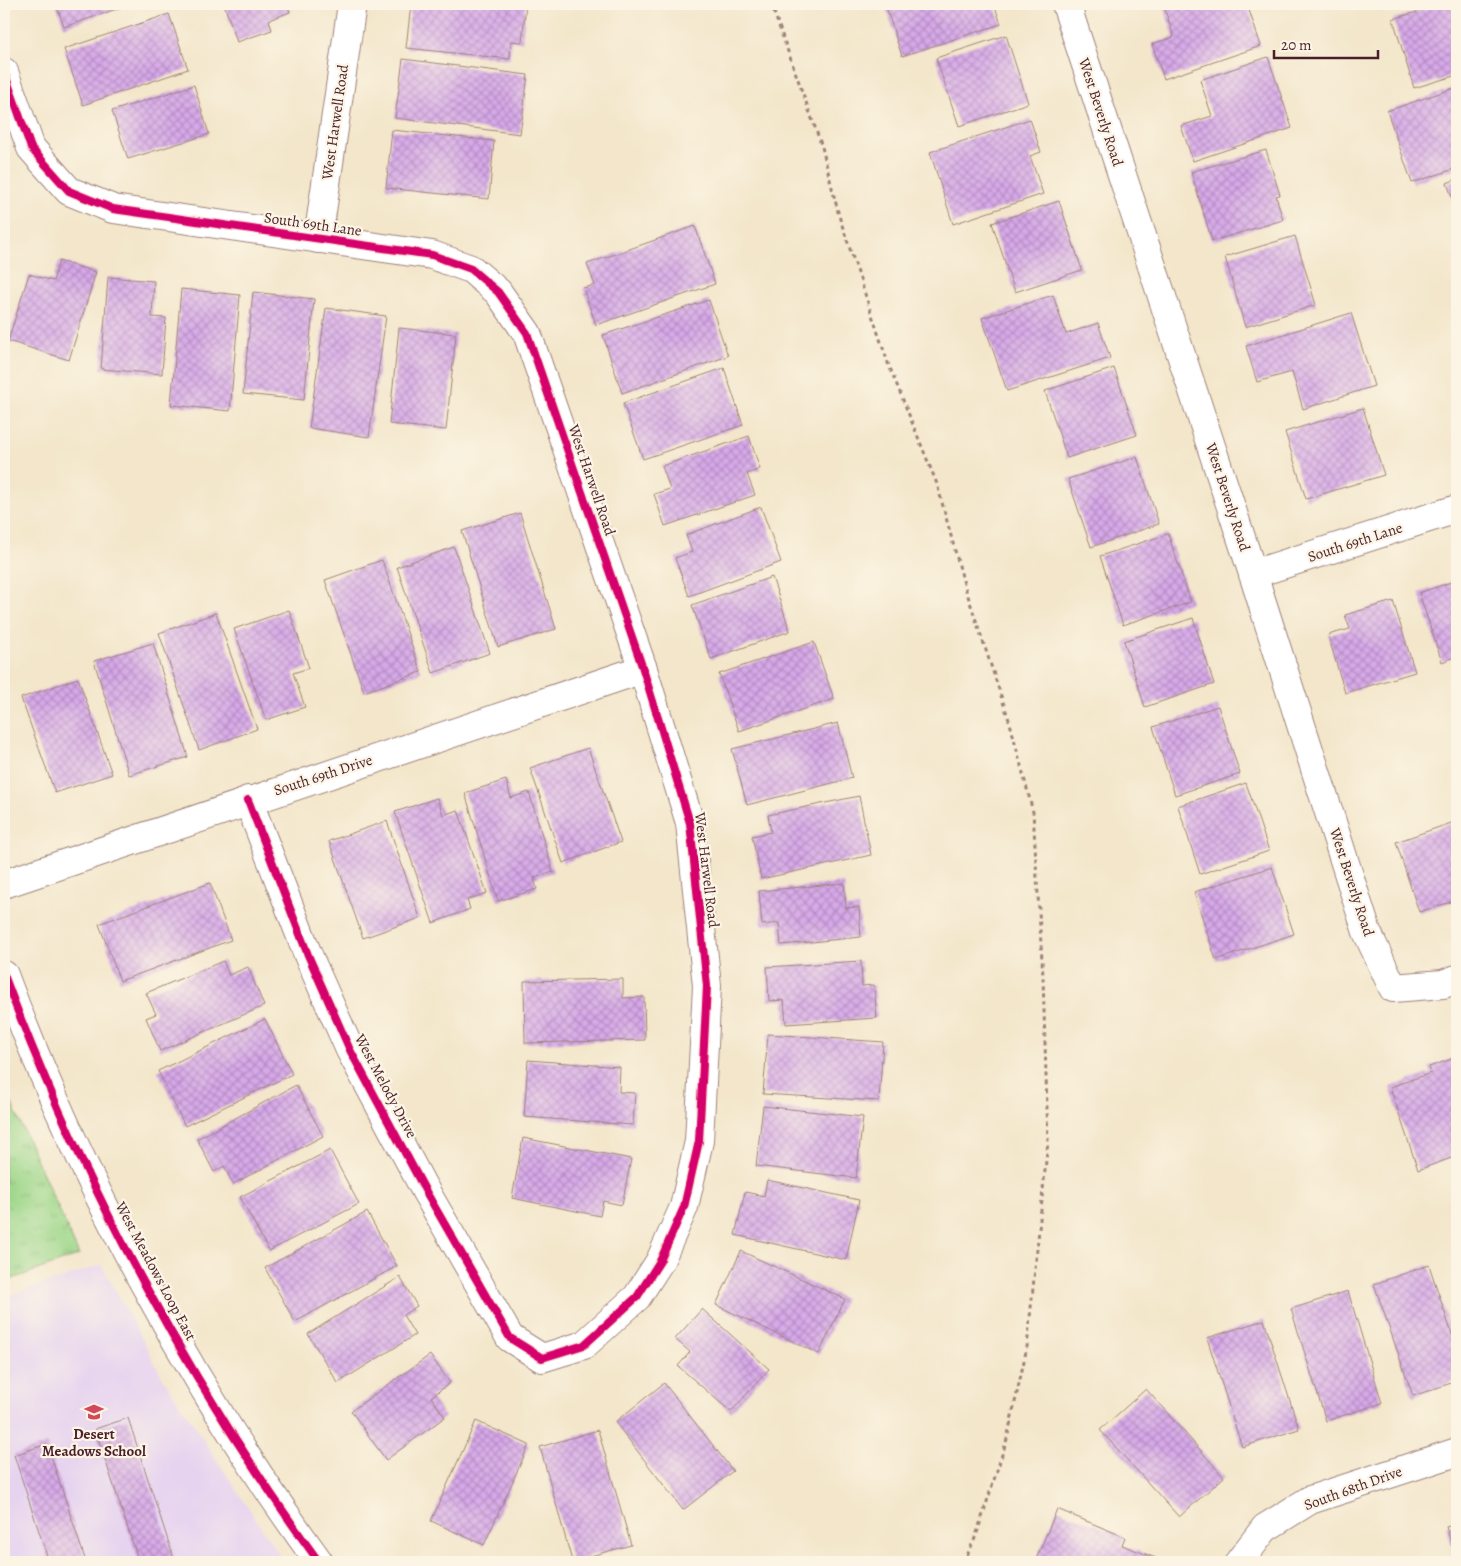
<svg xmlns="http://www.w3.org/2000/svg" width="1461" height="1566" viewBox="0 0 1461 1566" font-family="Alegreya,serif">
<style>
.built{fill:#e6d3f0}
.park{fill:url(#park-tufts);stroke:#747b5a}
.building{fill:url(#building-cross-hatch)}
.lines{fill:none;stroke-linecap:round;stroke-linejoin:round}
.minor-casing{stroke:#9e827a;stroke-width:30}
.path{stroke:#9e827a;stroke-width:3;stroke-dasharray:4 4;stroke-linecap:butt}
.minor{stroke:#fff;stroke-width:28}
.cycleway-casing{stroke:#fcf5e5;stroke-width:11}
.cycleway{stroke:#d6006c;stroke-width:8}
.labels{text-anchor:middle;dominant-baseline:central;stroke-width:4.5;stroke-linejoin:round;paint-order:stroke}
.street-label{font-size:15px;fill:#4a1f2b;stroke:#fcf5e5}
.poi-label{font-size:15px;font-weight:bold;fill:#4a1f2b;stroke:#fcf5e5}
</style>
<defs>
<pattern id="park-tufts" width="24" height="20" patternUnits="userSpaceOnUse" patternTransform="scale(1.25)"><rect width="24" height="20" fill="#9ed78a"/><path d="M3 7l-1-3M5 7V3M7 7l1-3M15 17l-1-3M17 17v-4M19 17l1-3" fill="none" stroke="#8ab877"/></pattern>
<pattern id="building-cross-hatch" width="8" height="8" patternUnits="userSpaceOnUse" patternTransform="scale(1.25)"><rect width="8" height="8" fill="#d7a9e9"/><path d="M0 0l8 8M0 8l8-8" fill="none" stroke="#b089bd"/></pattern>
</defs>
<rect width="100%" height="100%" fill="#fcf5e5"/>
<filter id="ink" filterUnits="userSpaceOnUse"><feTurbulence type="fractalNoise" baseFrequency=".02" numOctaves="2"/><feDisplacementMap in="SourceGraphic" scale="10" xChannelSelector="R" yChannelSelector="G"/><feConvolveMatrix kernelMatrix="1 2 1 2 8 2 1 2 1" color-interpolation-filters="sRGB"/></filter>
<filter id="wash" filterUnits="userSpaceOnUse"><feTurbulence type="fractalNoise" baseFrequency=".0096" numOctaves="4" result="noise"/><feDisplacementMap in="SourceGraphic" scale="20" xChannelSelector="R" yChannelSelector="G"/><feGaussianBlur stdDeviation="1.12" result="paint"/><feColorMatrix in="noise" values="0 0 0 0 0 0 0 0 0 0 0 0 0 0 0 0 0 1.4 0 .05"/><feComposite in="paint" operator="in"/></filter>
<g filter="url(#wash)">
<rect width="100%" height="100%" fill="#f3e6ca"/>
<!-- built -->
<path class="built" d="M 102,1265 L 163,1378 L 284,1562 L 4,1562 L 4,1297 Z"/>
<!-- park -->
<path class="park" d="M 4,1086 L 79,1255 L 4,1282 Z"/>
<g id="blocks">
<!-- building -->
<g class="building">
<path d="M 56,4 L 131,4 L 64,27 Z"/>
<path d="M 224,4 L 287,4 L 290,12 L 269,20 L 272,30 L 237,42 Z"/>
<path d="M 411,4 L 526,4 L 522,42 L 511,41 L 510,59 L 406,48 Z"/>
<path d="M 885,4 L 994,4 L 1001,24 L 902,56 Z"/>
<path d="M 1163,4 L 1247,4 L 1261,46 L 1164,79 L 1152,44 L 1174,37 Z"/>
<path d="M 1444,4 L 1457,4 L 1457,75 L 1414,88 L 1393,19 Z"/>
<path d="M 169,14 L 188,69 L 83,105 L 64,49 Z"/>
<path d="M 1006,35 L 1028,103 L 959,126 L 936,58 Z"/>
<path d="M 1268,57 L 1292,128 L 1193,161 L 1181,126 L 1212,116 L 1200,80 Z"/>
<path d="M 403,59 L 528,75 L 520,134 L 395,118 Z"/>
<path d="M 194,85 L 209,134 L 128,159 L 112,111 Z"/>
<path d="M 1457,87 L 1457,168 L 1412,183 L 1387,111 Z"/>
<path d="M 1030,119 L 1041,152 L 1030,156 L 1043,194 L 953,224 L 930,152 Z"/>
<path d="M 392,130 L 494,141 L 489,199 L 386,188 Z"/>
<path d="M 1266,150 L 1280,195 L 1276,196 L 1283,220 L 1212,241 L 1191,172 Z"/>
<path d="M 1457,179 L 1457,212 L 1447,183 Z"/>
<path d="M 1059,201 L 1082,270 L 1015,292 L 992,223 Z"/>
<path d="M 695,226 L 715,284 L 596,325 L 583,288 L 595,285 L 587,264 Z"/>
<path d="M 1295,236 L 1316,305 L 1245,327 L 1225,257 Z"/>
<path d="M 59,261 L 96,272 L 69,360 L 8,341 L 29,274 L 53,281 Z"/>
<path d="M 108,277 L 154,281 L 152,317 L 166,318 L 162,374 L 101,369 Z"/>
<path d="M 181,289 L 240,295 L 230,411 L 171,405 Z"/>
<path d="M 253,292 L 314,299 L 304,400 L 243,394 Z"/>
<path d="M 1053,295 L 1066,334 L 1098,323 L 1110,358 L 1007,391 L 982,318 Z"/>
<path d="M 709,300 L 728,356 L 622,393 L 603,335 Z"/>
<path d="M 326,308 L 386,316 L 369,437 L 309,428 Z"/>
<path d="M 1351,313 L 1374,386 L 1303,409 L 1292,372 L 1257,382 L 1246,346 Z"/>
<path d="M 399,328 L 456,334 L 446,430 L 389,424 Z"/>
<path d="M 724,368 L 743,425 L 643,459 L 623,403 Z"/>
<path d="M 1114,368 L 1137,435 L 1067,458 L 1045,391 Z"/>
<path d="M 1363,408 L 1384,475 L 1306,499 L 1285,432 Z"/>
<path d="M 749,436 L 760,469 L 747,474 L 755,495 L 665,526 L 654,494 L 670,489 L 662,466 Z"/>
<path d="M 1137,457 L 1159,524 L 1091,547 L 1068,479 Z"/>
<path d="M 761,507 L 781,562 L 689,596 L 675,558 L 692,552 L 686,535 Z"/>
<path d="M 520,513 L 556,629 L 498,647 L 462,531 Z"/>
<path d="M 1168,534 L 1191,602 L 1123,625 L 1100,556 Z"/>
<path d="M 454,547 L 490,653 L 433,673 L 397,567 Z"/>
<path d="M 382,560 L 421,672 L 364,692 L 325,580 Z"/>
<path d="M 772,577 L 790,631 L 711,659 L 692,605 Z"/>
<path d="M 1457,580 L 1457,656 L 1442,662 L 1419,593 Z"/>
<path d="M 1393,601 L 1415,672 L 1345,693 L 1328,635 L 1350,629 L 1345,615 Z"/>
<path d="M 289,610 L 309,668 L 293,673 L 305,707 L 266,720 L 234,629 Z"/>
<path d="M 216,613 L 257,729 L 199,750 L 159,633 Z"/>
<path d="M 1193,618 L 1214,684 L 1145,707 L 1124,641 Z"/>
<path d="M 814,642 L 834,699 L 739,731 L 719,674 Z"/>
<path d="M 153,643 L 188,757 L 129,775 L 94,661 Z"/>
<path d="M 78,678 L 112,774 L 55,793 L 21,698 Z"/>
<path d="M 1218,706 L 1240,774 L 1175,795 L 1153,727 Z"/>
<path d="M 838,723 L 852,778 L 747,805 L 732,749 Z"/>
<path d="M 588,748 L 621,842 L 563,863 L 530,768 Z"/>
<path d="M 506,780 L 511,798 L 529,792 L 553,872 L 534,878 L 537,889 L 498,901 L 465,793 Z"/>
<path d="M 1246,783 L 1269,851 L 1200,874 L 1178,806 Z"/>
<path d="M 859,796 L 871,855 L 761,879 L 752,836 L 771,832 L 768,815 Z"/>
<path d="M 437,798 L 443,815 L 458,810 L 487,893 L 467,900 L 470,909 L 433,923 L 395,812 Z"/>
<path d="M 387,821 L 420,918 L 363,938 L 329,841 Z"/>
<path d="M 1457,821 L 1457,900 L 1419,912 L 1396,842 Z"/>
<path d="M 1272,867 L 1294,934 L 1216,960 L 1194,892 Z"/>
<path d="M 210,883 L 231,940 L 120,981 L 99,924 Z"/>
<path d="M 844,883 L 846,908 L 859,907 L 861,937 L 781,945 L 779,923 L 762,925 L 759,891 Z"/>
<path d="M 223,961 L 229,975 L 248,967 L 264,1006 L 160,1051 L 146,1018 L 156,1014 L 146,993 Z"/>
<path d="M 861,961 L 862,986 L 874,985 L 877,1018 L 786,1024 L 784,1000 L 769,1001 L 767,967 Z"/>
<path d="M 623,979 L 623,998 L 644,997 L 645,1040 L 525,1043 L 524,981 Z"/>
<path d="M 265,1019 L 292,1074 L 185,1126 L 158,1071 Z"/>
<path d="M 768,1034 L 883,1042 L 879,1101 L 763,1094 Z"/>
<path d="M 1457,1057 L 1457,1156 L 1418,1170 L 1390,1087 L 1431,1073 L 1429,1067 Z"/>
<path d="M 528,1060 L 620,1067 L 619,1092 L 635,1093 L 633,1125 L 524,1117 Z"/>
<path d="M 296,1085 L 323,1136 L 233,1184 L 224,1166 L 214,1172 L 197,1139 Z"/>
<path d="M 763,1106 L 863,1117 L 856,1178 L 756,1166 Z"/>
<path d="M 523,1138 L 631,1159 L 622,1205 L 603,1201 L 600,1216 L 512,1198 Z"/>
<path d="M 330,1150 L 359,1204 L 269,1251 L 240,1197 Z"/>
<path d="M 767,1180 L 859,1200 L 846,1260 L 735,1235 L 745,1192 L 764,1196 Z"/>
<path d="M 367,1212 L 397,1266 L 295,1322 L 265,1268 Z"/>
<path d="M 741,1251 L 845,1299 L 819,1354 L 716,1305 Z"/>
<path d="M 1429,1265 L 1457,1349 L 1457,1381 L 1413,1396 L 1374,1284 Z"/>
<path d="M 400,1277 L 417,1306 L 403,1315 L 415,1335 L 338,1383 L 308,1334 Z"/>
<path d="M 1348,1291 L 1382,1403 L 1326,1421 L 1291,1309 Z"/>
<path d="M 702,1309 L 769,1369 L 731,1412 L 678,1366 L 690,1352 L 675,1339 Z"/>
<path d="M 1264,1320 L 1299,1429 L 1242,1447 L 1207,1338 Z"/>
<path d="M 430,1355 L 450,1383 L 431,1397 L 445,1417 L 386,1460 L 351,1411 Z"/>
<path d="M 664,1383 L 733,1471 L 683,1510 L 615,1422 Z"/>
<path d="M 1146,1389 L 1224,1477 L 1179,1517 L 1100,1430 Z"/>
<path d="M 128,1418 L 175,1562 L 139,1562 L 95,1429 Z"/>
<path d="M 476,1421 L 529,1445 L 484,1545 L 431,1521 Z"/>
<path d="M 598,1430 L 631,1545 L 572,1561 L 540,1447 Z"/>
<path d="M 47,1444 L 86,1562 L 49,1562 L 14,1455 Z"/>
<path d="M 1057,1509 L 1125,1537 L 1122,1545 L 1161,1560 L 1160,1562 L 1035,1562 Z"/>
<path d="M 1457,1524 L 1457,1561 L 1446,1527 Z"/>
</g>
</g>
</g>
<g filter="url(#ink)">
<use href="#blocks" fill-opacity="0" stroke="#9e827a" stroke-width="1"/>
<g class="lines">
<!-- minor casing -->
<g class="minor-casing">
<g id="minor">
<path d="M 1066,4 L 1253,574 L 1367,932 L 1393,988 L 1443,984 L 1457,979"/>
<path d="M 4,72 L 31,148 L 69,191 L 113,209 L 432,255 L 471,269 L 498,292 L 527,333 L 643,669 L 690,823 L 707,986 L 699,1141 L 684,1207 L 660,1261 L 637,1297 L 584,1345 L 542,1358 L 510,1338 L 425,1190 L 350,1050 L 308,955 L 248,800"/>
<path d="M 318,239 L 352,4"/>
<path d="M 1253,574 L 1457,509"/>
<path d="M 4,884 L 643,669"/>
<path d="M 4,975 C 81,1182 189,1383 319,1562"/>
<path d="M 1239,1562 L 1265,1528 L 1310,1500 L 1457,1452"/>
</g>
</g>
<!-- path -->
<path class="path" d="M 771,4 L 822,147 L 839,216 L 888,363 L 937,484 L 964,584 L 1010,723 L 1033,812 L 1043,977 L 1048,1141 L 1027,1347 L 1007,1439 L 976,1536 L 964,1562"/>
<!-- minor -->
<use href="#minor" class="minor"/>
<!-- cycleway casing -->
<g class="cycleway-casing">
<g id="cycleway">
<path d="M 4,72 L 31,148 L 69,191 L 113,209 L 432,255 L 471,269 L 498,292 L 527,333 L 643,669 L 690,823 L 707,986 L 699,1141 L 684,1207 L 660,1261 L 637,1297 L 584,1345 L 542,1358 L 510,1338 L 425,1190 L 350,1050 L 308,955 L 248,800"/>
<path d="M 4,975 C 81,1182 189,1383 319,1562"/>
</g>
</g>
<!-- cycleway -->
<use href="#cycleway" class="cycleway"/>
</g>
</g>
<!-- icons -->
<defs>
<g id="school-bare" transform="scale(1.5)"><path d="M0-5L7-2L0 1L-7-2ZM-4 1L0 2.5L4 1V4Q0 6-4 4Z" fill="#d1495b" stroke="#fcf5e5" stroke-width="2.5" paint-order="stroke"/></g>
</defs>
<g fill-rule="evenodd">
<use href="#school-bare" x="94" y="1412"/>
</g>
<g class="labels">
<!-- street labels -->
<g class="street-label">
<text transform="translate(1101 112) rotate(72)">West Beverly Road</text>
<text transform="translate(335 122) rotate(-82)">West Harwell Road</text>
<text transform="translate(313 224) rotate(8)">South 69th Lane</text>
<text transform="translate(592 480) rotate(71)">West Harwell Road</text>
<text transform="translate(1228 497) rotate(72)">West Beverly Road</text>
<text transform="translate(1355 542) rotate(-18)">South 69th Lane</text>
<text transform="translate(323 775) rotate(-18)">South 69th Drive</text>
<text transform="translate(707 870) rotate(83)">West Harwell Road</text>
<text transform="translate(1352 882) rotate(72)">West Beverly Road</text>
<text transform="translate(386 1086) rotate(62)">West Melody Drive</text>
<text transform="translate(156 1271) rotate(62)">West Meadows Loop East</text>
<text transform="translate(1353 1488) rotate(-20)">South 68th Drive</text>
</g>
<!-- poi labels -->
<g class="poi-label">
<text x="94" y="1434">Desert<tspan x="94" dy="17">Meadows School</tspan></text>
</g>
</g>
<!-- margin -->
<rect width="1461" height="1566" fill="none" stroke="#fcf5e5" stroke-width="20"/>
<!-- scale -->
<path d="M1274 50v8h104v-8" fill="none" stroke="#4a1f2b" stroke-width="2.5"/>
<text x="1281" y="50" font-size="15" fill="#4a1f2b" stroke="#fcf5e5" stroke-width="4" paint-order="stroke">20 m</text>
</svg>
